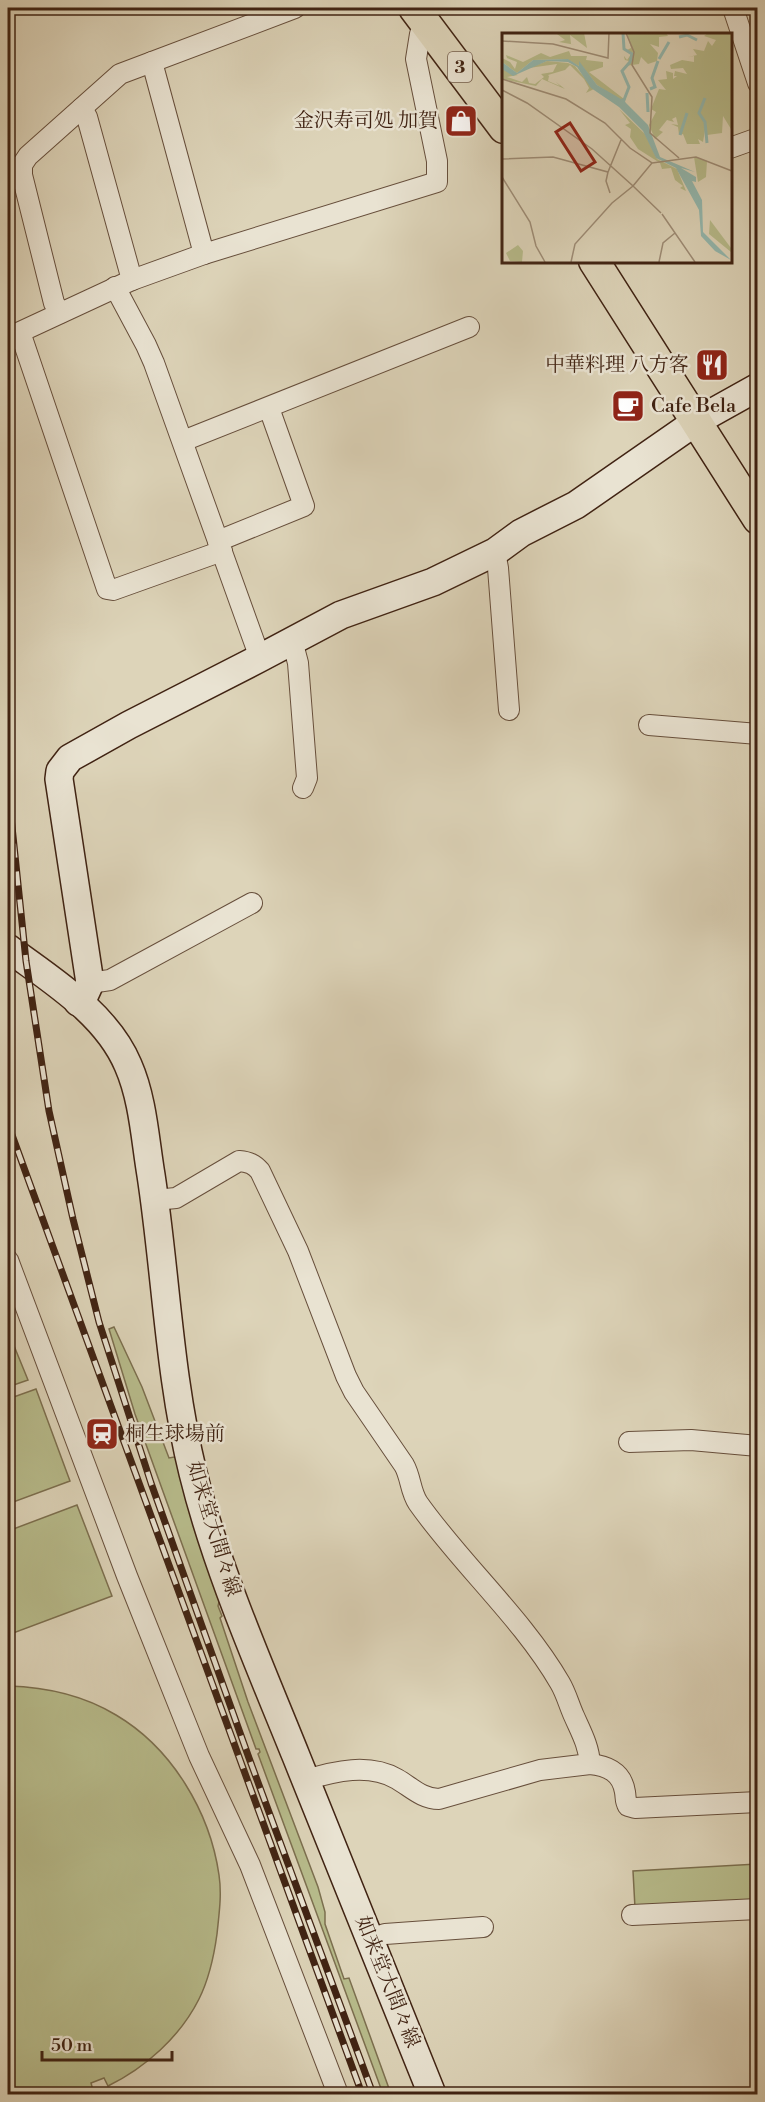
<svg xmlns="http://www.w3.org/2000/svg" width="765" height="2102" viewBox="0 0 765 2102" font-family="'Libre Bodoni','Noto Serif JP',serif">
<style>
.green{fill:#b7bb8b;stroke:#7c6f4f;stroke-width:1.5}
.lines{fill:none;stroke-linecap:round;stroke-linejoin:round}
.street-casing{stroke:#674f3c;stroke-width:22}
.secondary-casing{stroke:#402313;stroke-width:30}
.primary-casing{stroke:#402313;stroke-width:33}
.street{stroke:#e9e3d2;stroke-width:20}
.secondary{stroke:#e9e3d2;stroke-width:27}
.primary{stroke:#ddd4b9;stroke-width:30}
.rail-casing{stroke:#402313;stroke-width:7}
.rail{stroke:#e9e3d2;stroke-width:4.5;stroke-dasharray:14;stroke-linecap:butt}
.labels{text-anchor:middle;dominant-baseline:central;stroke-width:5;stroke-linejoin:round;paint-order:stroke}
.shield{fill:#e9e3d2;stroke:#735d4c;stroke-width:1.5}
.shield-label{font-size:18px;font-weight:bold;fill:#402313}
.poi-label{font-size:20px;fill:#402313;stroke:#e9e3d2;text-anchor:end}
.street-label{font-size:20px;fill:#402313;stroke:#e9e3d2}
.inset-river{fill:none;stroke:#93b8af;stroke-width:3}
.inset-road{fill:none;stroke:#9e8d77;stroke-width:1.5}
.view{fill:#8f2418;fill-opacity:0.15;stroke:#8f2418;stroke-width:3}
.inset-edge{fill:none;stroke:#402313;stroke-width:3}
</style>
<rect width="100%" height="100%" fill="#ddd4b9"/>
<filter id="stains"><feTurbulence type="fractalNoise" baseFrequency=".00333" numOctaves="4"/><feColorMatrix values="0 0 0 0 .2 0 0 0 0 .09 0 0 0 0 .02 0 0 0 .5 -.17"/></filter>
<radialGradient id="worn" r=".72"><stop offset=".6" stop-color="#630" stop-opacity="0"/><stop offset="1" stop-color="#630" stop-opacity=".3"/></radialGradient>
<!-- green -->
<g class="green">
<path d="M 114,1327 L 142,1387 L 169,1458 L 180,1456 L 220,1598 L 218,1606 L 222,1616 L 220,1618 L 248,1702 L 318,1887 L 325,1912 L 325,1924 L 344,1979 L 349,1978 L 391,2094 L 383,2094 L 258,1754 L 260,1752 L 259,1749 L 256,1749 L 135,1414 L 109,1329 Z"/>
<path d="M 10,1336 L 28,1380 L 8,1387 L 8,1337 Z"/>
<path d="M 36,1389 L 70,1481 L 8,1504 L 8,1399 Z"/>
<path d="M 77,1505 L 112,1596 L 8,1635 L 8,1531 Z"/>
<path d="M 8,1686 C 45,1687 83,1695 116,1715 C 172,1748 210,1812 219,1875 C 222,1895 219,1914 217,1934 C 214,1956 209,1979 199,1999 C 180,2037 145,2068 108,2086 L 104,2078 L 91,2083 L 94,2094 L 8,2094 Z"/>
<path d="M 757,1864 L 757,1902 L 635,1908 L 633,1871 Z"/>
</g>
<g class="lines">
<!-- street casing -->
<g class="street-casing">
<g id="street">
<path d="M 733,8 L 758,83"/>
<path d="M 152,62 L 204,254"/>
<path d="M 82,108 L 87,117 L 132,280"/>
<path d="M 730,148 L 758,138"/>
<path d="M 115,287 L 146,345 L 154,363 L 260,658"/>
<path d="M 60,313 L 54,303 L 22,175 L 22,165 L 28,156 L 120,74 L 295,8"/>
<path d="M 183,441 L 469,327"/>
<path d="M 218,541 L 304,506 L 269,408"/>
<path d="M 222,551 L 113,590 L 107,589 L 20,332 L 132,280 L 204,254 L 437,182 L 437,161 L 416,59 L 420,34 L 428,26"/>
<path d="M 495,552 L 498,568 L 509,710"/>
<path d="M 292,640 L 298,663 L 307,778 L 303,788"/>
<path d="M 649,725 L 758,734"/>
<path d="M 90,983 L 110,980 L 252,903"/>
<path d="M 155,1200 L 176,1198 L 239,1161 C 249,1162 254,1164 260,1171 L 298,1251 L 346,1376 L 354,1392 L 404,1465 C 411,1477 410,1491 418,1503 C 461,1564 523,1619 560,1683 C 566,1693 569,1705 574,1716 C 581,1732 589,1746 590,1764"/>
<path d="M 8,1260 L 127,1576 L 199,1756 L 250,1865 L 338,2094"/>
<path d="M 629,1442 L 691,1440 L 758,1446"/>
<path d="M 306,1780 C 335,1771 369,1763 397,1779 C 411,1787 422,1799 439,1799 L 540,1770 L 590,1764 C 609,1766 622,1773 625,1792 C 626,1798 625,1801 628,1806 L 635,1808 L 758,1802"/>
<path d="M 632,1915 L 758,1909"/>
<path d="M 369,1939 L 385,1934 L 483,1927"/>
</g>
</g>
<!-- secondary casing -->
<g class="secondary-casing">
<g id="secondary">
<path d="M 8,948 C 51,980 106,1013 128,1065 C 143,1099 145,1139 151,1175 C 166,1274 169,1376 193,1473 C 217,1570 259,1664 296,1756 C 342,1869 386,1982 432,2094"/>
<path d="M 78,1002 L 85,994 L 90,983 L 59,779 L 60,771 L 70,758 L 129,725 L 260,658 L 341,615 L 433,582 L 495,552 L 521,533 L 576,505 L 697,421 L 758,387"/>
</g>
</g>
<!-- primary casing -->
<g class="primary-casing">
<g id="primary">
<path d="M 414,8 L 504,128"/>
<path d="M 594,261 L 758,519"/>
</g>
</g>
<!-- street -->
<use href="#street" class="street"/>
<!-- secondary -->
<use href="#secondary" class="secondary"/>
<!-- primary -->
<use href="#primary" class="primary"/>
<!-- rail casing -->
<g class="rail-casing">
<g id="rail">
<path d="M 8,788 L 26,961 L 49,1111 L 73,1219 L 99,1322 L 151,1483 L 249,1758 L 373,2094"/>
<path d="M 8,1124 L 362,2094"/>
</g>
</g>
<!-- rail -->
<use href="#rail" class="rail"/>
</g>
<!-- icons -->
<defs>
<g id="shop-square" transform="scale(1.725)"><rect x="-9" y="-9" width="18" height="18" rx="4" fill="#8f2418" stroke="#e9e3d2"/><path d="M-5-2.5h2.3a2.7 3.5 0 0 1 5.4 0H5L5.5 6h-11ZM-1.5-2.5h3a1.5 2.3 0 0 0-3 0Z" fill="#fff"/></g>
<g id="restaurant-square" transform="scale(1.725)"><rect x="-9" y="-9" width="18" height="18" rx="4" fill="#8f2418" stroke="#e9e3d2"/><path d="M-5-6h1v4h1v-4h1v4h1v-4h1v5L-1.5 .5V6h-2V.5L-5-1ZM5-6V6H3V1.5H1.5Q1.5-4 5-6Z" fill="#fff"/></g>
<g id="cafe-square" transform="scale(1.725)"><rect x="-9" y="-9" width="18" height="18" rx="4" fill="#8f2418" stroke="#e9e3d2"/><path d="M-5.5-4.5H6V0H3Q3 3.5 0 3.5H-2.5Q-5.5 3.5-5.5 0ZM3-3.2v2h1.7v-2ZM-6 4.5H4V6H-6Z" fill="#fff"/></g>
<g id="station-square" transform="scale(1.725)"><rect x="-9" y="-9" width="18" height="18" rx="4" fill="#8f2418" stroke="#e9e3d2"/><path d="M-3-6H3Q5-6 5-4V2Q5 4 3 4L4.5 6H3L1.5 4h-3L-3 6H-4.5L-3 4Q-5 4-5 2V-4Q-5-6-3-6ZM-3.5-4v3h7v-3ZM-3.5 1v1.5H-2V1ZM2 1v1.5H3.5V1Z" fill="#fff"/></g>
</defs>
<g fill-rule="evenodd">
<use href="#shop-square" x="461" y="121"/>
<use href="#restaurant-square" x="712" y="365"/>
<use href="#cafe-square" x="628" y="406"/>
<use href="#station-square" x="102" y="1434"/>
</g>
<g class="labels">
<!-- shield labels -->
<rect class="shield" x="448" y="52" width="24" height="30" rx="4.5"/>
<g class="shield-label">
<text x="460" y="67">3</text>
</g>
<!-- poi labels -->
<g class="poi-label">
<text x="438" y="121">金沢寿司処 加賀</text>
<text x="689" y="365">中華料理 八方客</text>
<text x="651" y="406" text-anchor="start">Cafe Bela</text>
<text x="125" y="1434" text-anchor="start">桐生球場前</text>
</g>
<!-- street labels -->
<g class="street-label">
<text transform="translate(213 1529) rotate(73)">如来堂大間々線</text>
<text transform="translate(387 1982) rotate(68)">如来堂大間々線</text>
</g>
</g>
<!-- overview -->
<g transform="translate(502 33)">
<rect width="230" height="230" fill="#ddd4b9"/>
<path d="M 82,0 L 85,15 L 68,2 L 69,11 L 74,12 L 57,9 L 63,7 L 55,1 ZM 125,0 L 164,0 L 166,3 L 157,4 L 157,14 L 148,11 L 156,20 L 155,28 L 146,31 L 139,24 L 137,31 L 123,33 L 127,28 L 123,27 L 122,24 L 122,23 L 125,27 L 130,20 L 125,17 L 129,15 ZM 206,0 L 229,0 L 229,96 L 221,83 L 220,100 L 205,102 L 203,97 L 201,109 L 196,106 L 198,111 L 185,111 L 181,101 L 177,102 L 176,94 L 169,91 L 176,92 L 174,84 L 170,86 L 172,89 L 165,87 L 157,97 L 161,99 L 153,106 L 147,92 L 154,79 L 149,76 L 157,56 L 164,57 L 156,47 L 165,46 L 164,38 L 171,40 L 171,46 L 175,43 L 172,43 L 173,38 L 185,41 L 181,35 L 169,36 L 168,32 L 180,27 L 192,29 L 192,23 L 186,24 L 195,22 L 191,16 L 202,18 L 206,8 L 210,13 L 214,7 L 202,3 ZM 67,18 L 69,23 L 85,23 L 84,27 L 101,29 L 101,34 L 87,39 L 122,66 L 124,71 L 95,52 L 77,29 L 77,33 L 65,26 L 31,27 L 15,40 L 0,29 L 0,25 L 8,29 L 13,36 L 15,29 L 5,25 L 4,22 L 21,29 L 39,20 L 48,24 ZM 45,28 L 66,30 L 73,33 L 92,56 L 84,60 L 87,55 L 82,46 L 68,32 L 63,37 L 65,43 L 63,37 L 46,42 L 50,46 L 47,43 L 46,48 L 58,53 L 54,49 L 63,56 L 40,46 L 34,53 L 0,46 L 0,36 L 16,42 L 5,44 L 20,49 L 25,44 L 27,50 L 33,51 L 42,44 L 39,41 L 51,39 L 55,31 L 27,35 ZM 117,76 L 143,101 L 155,126 L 175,136 L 184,158 L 178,155 L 181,153 L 173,147 L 169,135 L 160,136 L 158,130 L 136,116 L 128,104 L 129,96 L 123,92 L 128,90 ZM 192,124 L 205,128 L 204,144 L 196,149 ZM 208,187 L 229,215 L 229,219 L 207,201 ZM 16,212 L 21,218 L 20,229 L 8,228 L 4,220 Z" fill="#b7bb8b"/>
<path d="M 66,26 L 77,33 L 77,28 L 95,52 L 119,66 L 124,64 L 123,69 L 146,92 L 158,124 L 193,139 L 179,135 L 194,144 L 194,149 L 190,148 L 200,167 L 201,199 L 229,227 L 213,218 L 199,203 L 197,177 L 174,135 L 154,125 L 141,98 L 117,74 L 89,55 L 75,34 L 66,29 L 45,28 L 11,43 L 0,36 L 0,29 L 15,40 L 31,27 Z" fill="#93b8af"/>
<path class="inset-river" d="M 121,0 L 122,16 L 130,21 L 128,29 L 120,38 L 127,54 L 122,67M 177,4 L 185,2 L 195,7M 157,26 L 167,9M 148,56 L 153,54 L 150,45 L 156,28M 145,60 L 146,79M 203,65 L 197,80 L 203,89 L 205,110M 178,102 L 185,80"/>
<path class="inset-road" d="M 124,0 L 132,19 L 130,32 L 150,64 L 148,100 L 177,125M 0,8 L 51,11 L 106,25 L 107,0M 0,46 L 64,66 L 103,90 L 128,115 L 150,130 L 131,153 L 159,180M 0,57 L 25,70 L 90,116 L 131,153 L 110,170 L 73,211 L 69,229M 0,126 L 51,124 L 106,139 L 119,107M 150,130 L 194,124 L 230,138M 106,139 L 104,148 L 108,160M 0,144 L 28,189 L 34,213 L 43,229M 160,181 L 193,229M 157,229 L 161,210 L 173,200"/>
<path class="view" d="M 68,90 L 93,129 L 79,138 L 54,99 Z"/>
<rect width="230" height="230" class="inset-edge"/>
</g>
<!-- margin -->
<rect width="765" height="2102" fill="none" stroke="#ddd4b9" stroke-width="30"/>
<rect x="9" y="9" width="747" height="2084" fill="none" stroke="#402313" stroke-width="3"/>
<rect x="15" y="15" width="735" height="2072" fill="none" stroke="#402313" stroke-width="1.5"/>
<!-- scale -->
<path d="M42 2051v9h130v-9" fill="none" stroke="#402313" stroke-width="3"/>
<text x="51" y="2051" font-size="18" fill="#402313" stroke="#e9e3d2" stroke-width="4.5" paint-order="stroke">50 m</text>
<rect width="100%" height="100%" filter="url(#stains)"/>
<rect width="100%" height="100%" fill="url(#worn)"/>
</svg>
